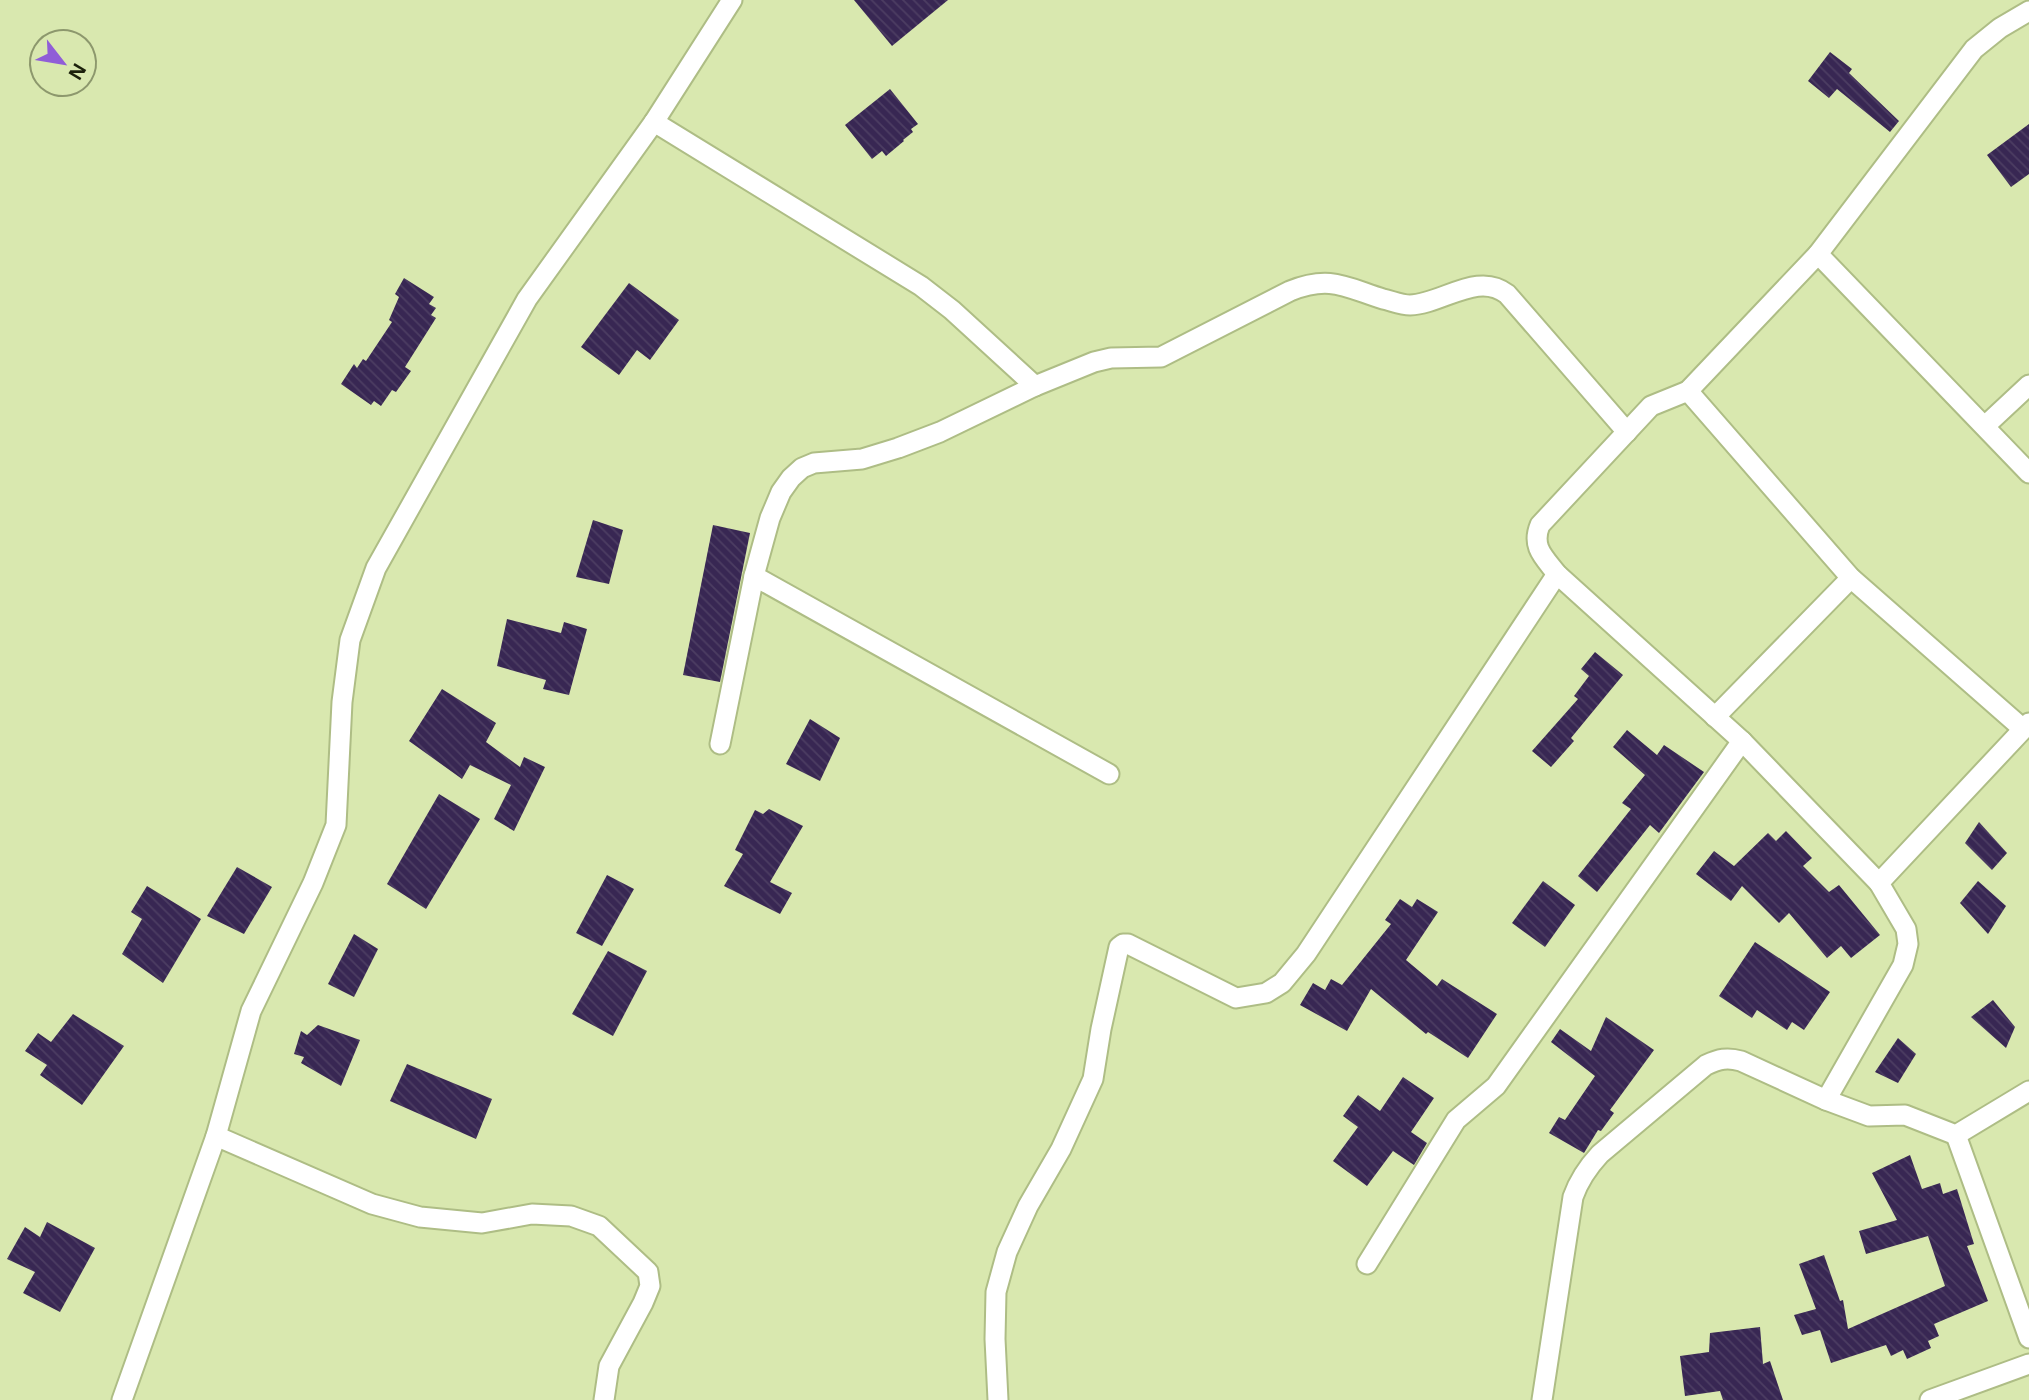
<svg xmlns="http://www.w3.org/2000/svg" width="2029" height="1400" viewBox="0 0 2029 1400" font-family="'Noto Sans',sans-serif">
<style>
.building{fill:url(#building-back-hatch)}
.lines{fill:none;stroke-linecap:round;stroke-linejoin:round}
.minor-casing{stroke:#aebd85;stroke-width:23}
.minor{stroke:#fff;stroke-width:19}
</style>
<defs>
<pattern id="building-back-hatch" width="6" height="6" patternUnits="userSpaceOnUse" patternTransform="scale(1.75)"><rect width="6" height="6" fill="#382753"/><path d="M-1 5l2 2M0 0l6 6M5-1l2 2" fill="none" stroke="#4c3d62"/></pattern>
</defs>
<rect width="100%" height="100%" fill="#d9e8af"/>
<!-- building -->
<g class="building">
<path d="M 854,0 L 948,0 L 892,46 Z"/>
<path d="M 1830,52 L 1852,69 L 1849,73 L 1899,121 L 1890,132 L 1837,89 L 1829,98 L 1808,81 Z"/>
<path d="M 890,89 L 918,124 L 911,129 L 913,132 L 903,140 L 904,141 L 886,156 L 882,151 L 872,159 L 845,125 Z"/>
<path d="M 2029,124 L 2029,174 L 2011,187 L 1987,155 Z"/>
<path d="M 404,278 L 434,297 L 429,304 L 436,308 L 431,315 L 436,318 L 405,367 L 411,371 L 396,392 L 392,390 L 381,406 L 374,401 L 371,405 L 341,384 L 354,364 L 357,368 L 363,359 L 366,361 L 392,322 L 389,320 L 399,297 L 395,294 Z"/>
<path d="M 629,283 L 679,320 L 650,360 L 637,350 L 619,375 L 581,347 Z"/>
<path d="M 593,520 L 623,530 L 609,584 L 576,577 Z"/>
<path d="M 713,525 L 750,533 L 720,682 L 683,675 Z"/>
<path d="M 507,619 L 561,633 L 564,622 L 587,629 L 569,695 L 543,689 L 546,680 L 497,666 Z"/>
<path d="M 1595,652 L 1623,675 L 1571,738 L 1574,741 L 1551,767 L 1532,751 L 1578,699 L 1574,696 L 1589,676 L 1581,669 Z"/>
<path d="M 442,689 L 496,723 L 486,742 L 520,767 L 524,757 L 545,767 L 514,831 L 494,819 L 511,785 L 470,765 L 462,779 L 409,741 Z"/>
<path d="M 810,719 L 840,738 L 820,781 L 786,764 Z"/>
<path d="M 1627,730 L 1657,755 L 1664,745 L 1704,772 L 1659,833 L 1650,825 L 1597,892 L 1578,876 L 1631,809 L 1622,803 L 1645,775 L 1613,747 Z"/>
<path d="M 439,794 L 480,819 L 426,909 L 387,884 Z"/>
<path d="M 769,809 L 803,826 L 770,882 L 792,893 L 780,914 L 724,886 L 743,854 L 735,850 L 755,810 L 763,814 Z"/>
<path d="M 1979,822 L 2007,853 L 1992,870 L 1965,843 Z"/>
<path d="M 1786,831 L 1812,858 L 1803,866 L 1829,892 L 1839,885 L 1880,935 L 1851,958 L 1841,946 L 1827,958 L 1789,913 L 1779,923 L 1742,886 L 1731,901 L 1696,874 L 1714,851 L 1734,866 L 1768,833 L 1776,841 Z"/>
<path d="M 237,867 L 272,887 L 244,934 L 207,916 Z"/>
<path d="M 607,875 L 634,889 L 602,946 L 576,933 Z"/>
<path d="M 1543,881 L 1575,905 L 1545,947 L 1512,923 Z"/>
<path d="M 1978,881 L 2006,906 L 1988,934 L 1960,903 Z"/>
<path d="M 147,886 L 201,919 L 163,983 L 122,954 L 142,919 L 131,912 Z"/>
<path d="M 1400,899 L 1412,907 L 1417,899 L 1438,912 L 1406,960 L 1437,986 L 1442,979 L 1497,1014 L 1468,1058 L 1428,1032 L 1426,1034 L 1371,989 L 1347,1031 L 1300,1005 L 1313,983 L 1325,990 L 1331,979 L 1342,985 L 1391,924 L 1385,920 Z"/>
<path d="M 354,934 L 378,949 L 354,997 L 328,984 Z"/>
<path d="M 1755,942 L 1830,992 L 1804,1030 L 1792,1022 L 1787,1030 L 1757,1010 L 1752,1018 L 1719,996 Z"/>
<path d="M 608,951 L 647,971 L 613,1036 L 572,1014 Z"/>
<path d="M 1993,1000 L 2015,1027 L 2006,1048 L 1971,1017 Z"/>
<path d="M 73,1014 L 124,1046 L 82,1105 L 40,1075 L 47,1065 L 25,1051 L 38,1033 L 51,1042 Z"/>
<path d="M 1606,1017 L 1654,1050 L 1610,1110 L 1614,1113 L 1601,1131 L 1598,1130 L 1584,1153 L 1549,1133 L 1559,1117 L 1565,1120 L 1595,1076 L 1551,1042 L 1560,1029 L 1591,1051 Z"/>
<path d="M 318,1025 L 360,1040 L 341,1086 L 301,1063 L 304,1057 L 294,1054 L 301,1031 L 307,1035 Z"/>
<path d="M 1898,1038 L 1916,1054 L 1898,1083 L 1875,1072 Z"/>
<path d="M 407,1064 L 492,1099 L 476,1139 L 390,1101 Z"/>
<path d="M 1403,1077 L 1434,1098 L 1411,1132 L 1427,1143 L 1414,1165 L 1393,1151 L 1367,1186 L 1333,1161 L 1358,1127 L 1343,1116 L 1358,1095 L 1380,1111 Z"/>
<path d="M 1910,1155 L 1922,1189 L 1940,1183 L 1943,1194 L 1957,1189 L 1974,1244 L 1967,1246 L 1988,1301 L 1934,1324 L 1939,1336 L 1928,1341 L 1931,1348 L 1907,1359 L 1903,1350 L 1891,1356 L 1886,1345 L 1831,1363 L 1820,1330 L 1802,1335 L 1794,1315 L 1816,1309 L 1799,1264 L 1824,1255 L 1840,1301 L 1843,1300 L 1848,1329 L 1945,1286 L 1928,1236 L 1866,1254 L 1859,1231 L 1897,1220 L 1872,1173 Z"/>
<path d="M 47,1222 L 95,1248 L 60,1312 L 23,1293 L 35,1272 L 7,1259 L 25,1227 L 40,1237 Z"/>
<path d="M 1760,1327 L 1763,1364 L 1770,1361 L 1783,1400 L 1723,1400 L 1720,1391 L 1685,1396 L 1680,1356 L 1709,1352 L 1710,1333 Z"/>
</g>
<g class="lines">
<!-- minor casing -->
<g class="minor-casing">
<g id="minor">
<path d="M 654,122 L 921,286 L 952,310 L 1035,386"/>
<path d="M 1818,254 L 1974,49 L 2000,28 L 2029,11"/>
<path d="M 1688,391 L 1651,406 L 1540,525 C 1531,547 1544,557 1557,574 L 1742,741 L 1879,883"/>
<path d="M 1985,426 L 2029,385"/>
<path d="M 754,576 L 1109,774"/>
<path d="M 1715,717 L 1851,578"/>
<path d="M 2022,728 L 1851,578 L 1688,391 L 1818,254 L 2029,473"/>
<path d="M 720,744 L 754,576 L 770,518 L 781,492 L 791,478 L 802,468 L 814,463 L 862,459 L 898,448 L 940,432 L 1035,386 L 1094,362 L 1111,358 L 1161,357 L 1290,291 C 1330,275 1345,287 1383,299 C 1392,301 1401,305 1410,305 C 1442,304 1478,271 1507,294 L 1627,432"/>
<path d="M 1826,1100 L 1903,965 L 1908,944 L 1906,929 L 1879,883 L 2029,723"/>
<path d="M 1956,1135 L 2029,1338"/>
<path d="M 216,1136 L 372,1204 L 420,1217 L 482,1223 L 532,1214 L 571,1216 L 599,1226 L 648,1272 L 650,1286 L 643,1303 L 609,1366 L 604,1400"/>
<path d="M 1367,1264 L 1456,1120 L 1496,1086 L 1742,741"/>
<path d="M 122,1400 L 216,1136 L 251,1011 L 313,883 L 336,825 L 342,702 L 350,640 L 376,568 L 527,299 L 654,122 L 732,0"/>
<path d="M 998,1400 L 995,1339 L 996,1292 L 1007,1252 L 1028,1206 L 1061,1149 L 1093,1079 L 1101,1029 L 1119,947 L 1123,944 L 1128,944 L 1236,998 L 1266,993 L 1282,983 L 1306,954 L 1557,574"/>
<path d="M 1542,1400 L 1573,1197 C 1579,1180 1587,1168 1600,1154 L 1706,1065 C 1719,1059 1727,1057 1741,1061 L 1826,1100 L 1869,1116 L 1905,1115 L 1956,1135 L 2029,1091"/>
<path d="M 1930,1400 L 2029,1364"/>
</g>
</g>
<!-- minor -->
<use href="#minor" class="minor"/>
</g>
<!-- north arrow -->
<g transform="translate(63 63) rotate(121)"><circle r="33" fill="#d9e8af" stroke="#8d986d" stroke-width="2"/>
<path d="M0-5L12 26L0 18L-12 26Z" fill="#905ed7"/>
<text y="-10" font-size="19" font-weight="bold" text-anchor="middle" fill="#1c210b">N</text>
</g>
</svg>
